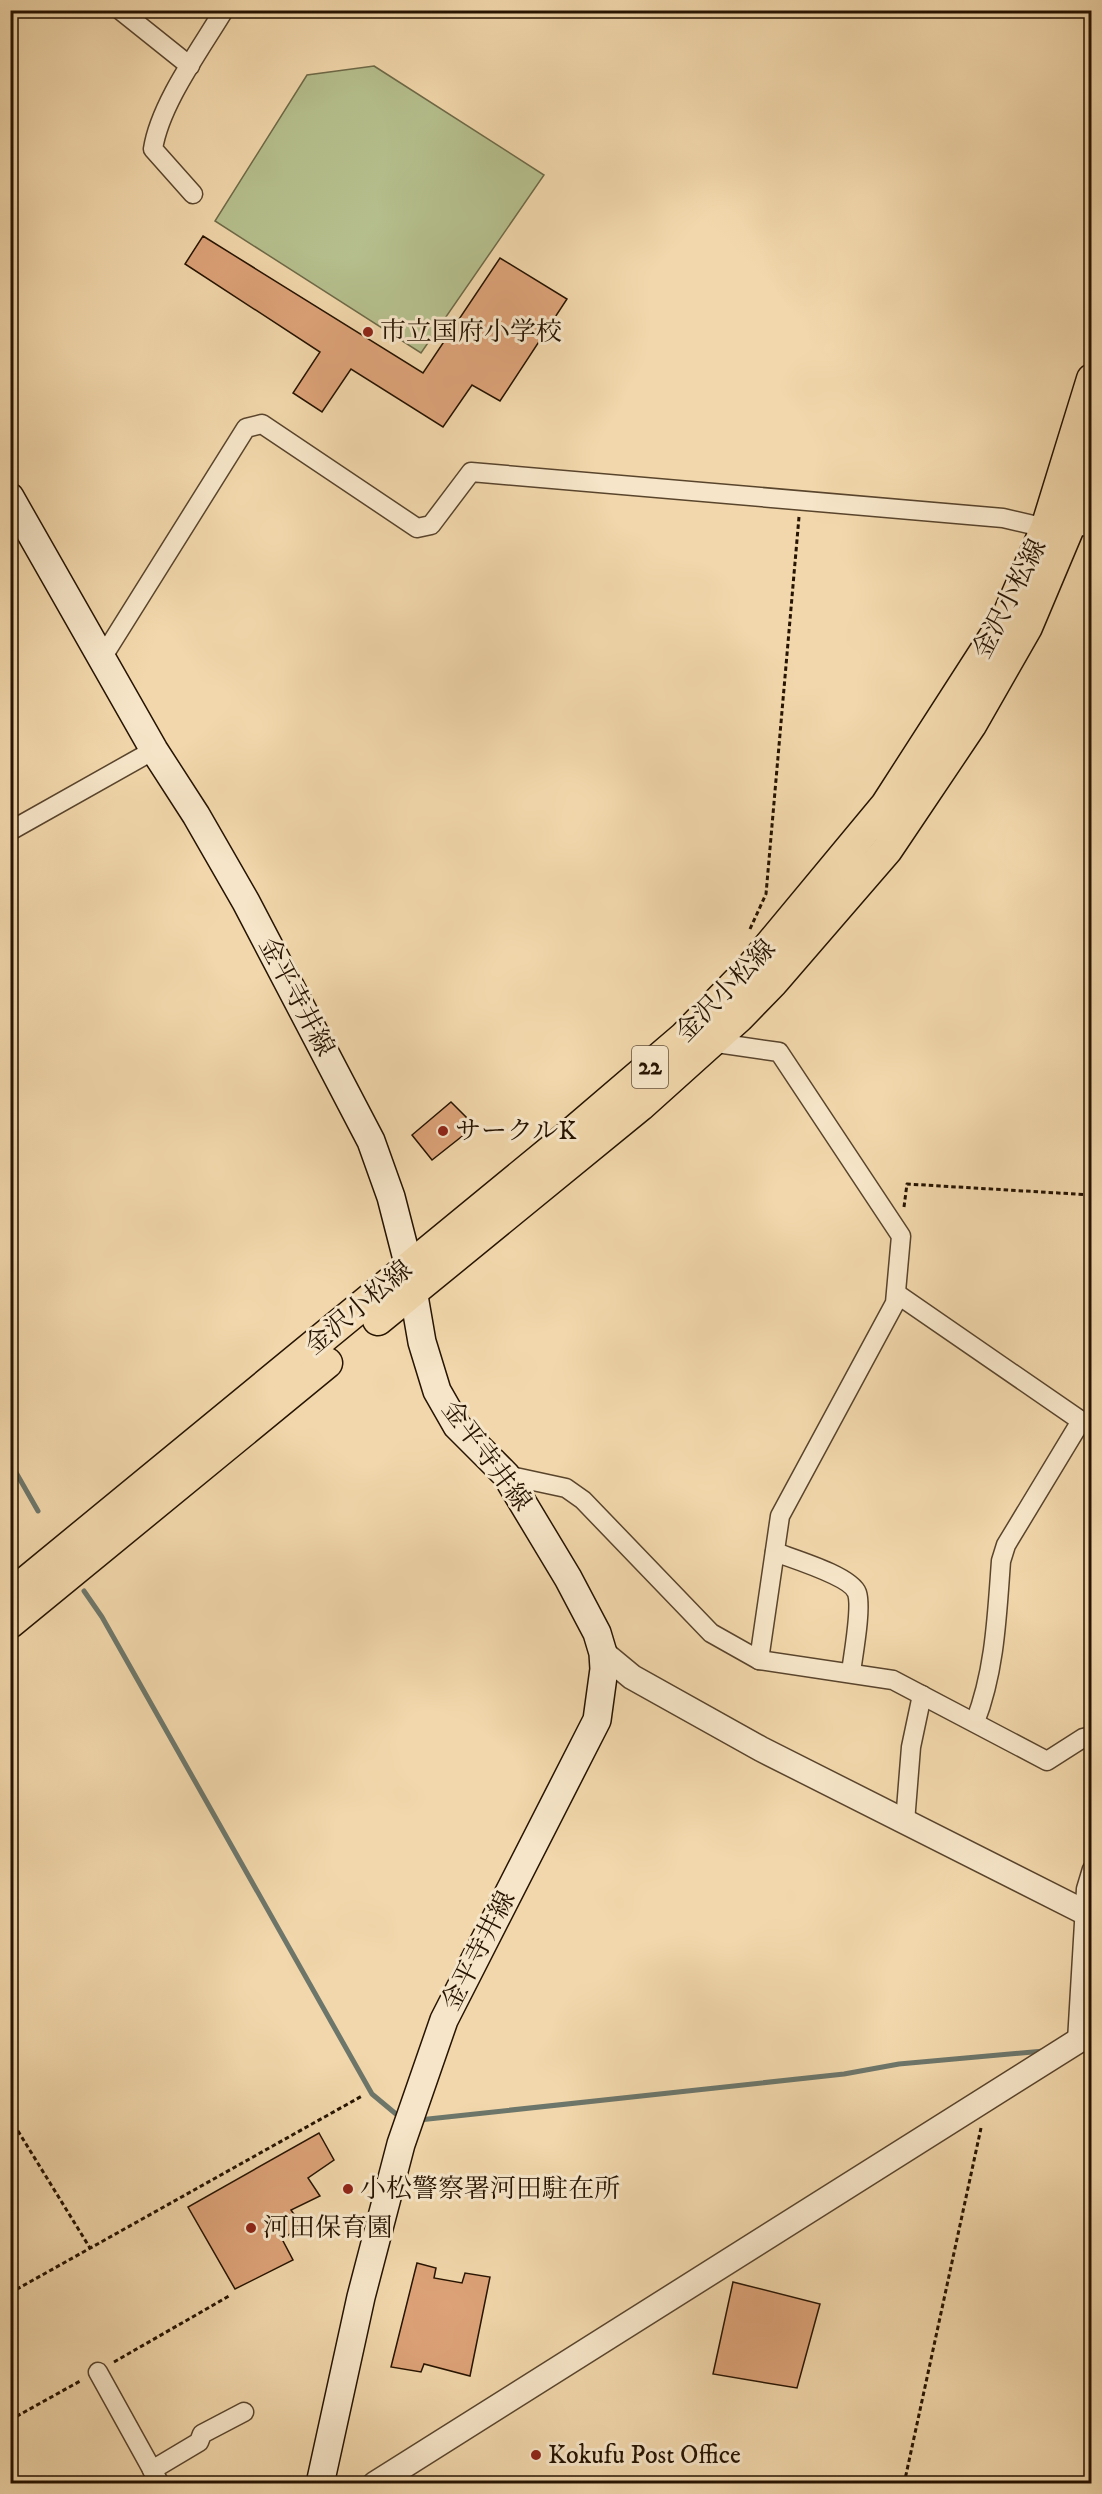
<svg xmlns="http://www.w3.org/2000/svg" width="1102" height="2494" viewBox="0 0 1102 2494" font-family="'IM FELL DW Pica','Noto Serif JP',serif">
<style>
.green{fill:#b5bf8d;stroke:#6e6947;stroke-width:1.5}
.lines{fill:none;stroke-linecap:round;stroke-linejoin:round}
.stream{stroke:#6d766a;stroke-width:5}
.building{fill:#dda278;stroke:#261301;stroke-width:1.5}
.minor-casing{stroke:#59442c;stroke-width:21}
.tertiary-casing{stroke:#59442c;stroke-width:27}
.secondary-casing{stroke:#261301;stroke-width:30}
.primary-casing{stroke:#261301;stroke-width:33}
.path{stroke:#261301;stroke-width:3;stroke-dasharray:4.5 3;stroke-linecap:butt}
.minor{stroke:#f6e5c8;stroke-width:18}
.tertiary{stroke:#f6e5c8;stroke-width:24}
.secondary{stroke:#f6e5c8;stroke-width:27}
.primary{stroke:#f1d7ab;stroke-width:30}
.poi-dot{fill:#8f2418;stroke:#f6e5c8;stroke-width:2}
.labels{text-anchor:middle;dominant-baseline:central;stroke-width:6;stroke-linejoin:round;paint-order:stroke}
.shield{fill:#f6e5c8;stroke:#64523d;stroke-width:1.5}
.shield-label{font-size:24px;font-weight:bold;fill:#261301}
.poi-label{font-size:26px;fill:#261301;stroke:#f6e5c8;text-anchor:start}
.street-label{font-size:26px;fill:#261301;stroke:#f6e5c8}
</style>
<rect width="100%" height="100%" fill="#f1d7ab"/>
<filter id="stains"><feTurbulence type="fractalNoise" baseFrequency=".00333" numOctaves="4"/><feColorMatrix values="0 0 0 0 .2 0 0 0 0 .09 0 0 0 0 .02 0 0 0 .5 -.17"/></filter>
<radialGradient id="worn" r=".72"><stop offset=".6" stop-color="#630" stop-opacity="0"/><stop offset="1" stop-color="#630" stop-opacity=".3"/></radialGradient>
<!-- green -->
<path class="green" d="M 374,66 L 544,175 L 421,353 L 215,221 L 307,75 Z"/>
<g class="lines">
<!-- stream -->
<g class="stream">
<path d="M 10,1462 L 38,1511"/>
<path d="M 84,1591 L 102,1617 L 372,2094 L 396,2114 L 404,2116"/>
<path d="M 419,2120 L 844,2074 L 899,2064 L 1044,2051"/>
</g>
</g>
<!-- building -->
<g class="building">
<path d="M 203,236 L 423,373 L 500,258 L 567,299 L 500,401 L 472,385 L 443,427 L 351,369 L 322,412 L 293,393 L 320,352 L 185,264 Z"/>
<path d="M 451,1102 L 475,1126 L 432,1160 L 412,1135 Z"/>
<path d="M 319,2133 L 334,2160 L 308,2178 L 320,2196 L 291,2210 L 302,2226 L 282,2239 L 293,2260 L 235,2289 L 188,2207 Z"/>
<path d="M 417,2263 L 436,2268 L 434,2278 L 462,2283 L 465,2273 L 490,2277 L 470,2376 L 424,2364 L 421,2372 L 391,2367 Z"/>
<path d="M 733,2282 L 820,2304 L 797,2388 L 713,2374 Z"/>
</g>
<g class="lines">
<!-- minor casing -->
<g class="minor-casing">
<g id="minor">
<path d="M 120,10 L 190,66"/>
<path d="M 193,194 L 153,149 C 160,104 200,50 224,10"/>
<path d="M 1070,525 L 1092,527"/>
<path d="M 102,658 L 246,428 L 262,424 L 417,528 L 431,525 L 471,472 L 1003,518 L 1046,528"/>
<path d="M 10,831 L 154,750"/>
<path d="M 710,1042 L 779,1052 L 901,1236 L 895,1303 L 780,1516 L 759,1660"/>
<path d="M 897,1294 L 1090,1427"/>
<path d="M 506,1475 L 566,1488 L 583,1500 L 711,1633 L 759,1660 L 893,1680 L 1047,1761 L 1083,1738 L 1092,1736"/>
<path d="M 775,1552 C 793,1559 851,1576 857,1593 C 862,1608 853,1656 851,1672"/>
<path d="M 975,1722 C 995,1671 997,1615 1001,1561 L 1006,1545 L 1081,1421"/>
<path d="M 905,1822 L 911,1747 L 922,1695"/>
<path d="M 1077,2041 L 1086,1889 L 1092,1869"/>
<path d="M 98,2372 L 160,2484"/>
<path d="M 152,2470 L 199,2442 L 202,2434 L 244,2412"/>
</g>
</g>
<!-- tertiary casing -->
<g class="tertiary-casing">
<g id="tertiary">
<path d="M 603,1653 L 632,1677 L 761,1749 L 1092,1916"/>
<path d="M 375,2484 L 1092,2032"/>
</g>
</g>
<!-- secondary casing -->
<g class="secondary-casing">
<path id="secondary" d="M 10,497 L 154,750 L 196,815 L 246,902 L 371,1141 L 391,1197 L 409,1267 L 422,1342 L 437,1391 L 457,1426 L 506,1475 L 568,1578 L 597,1633 L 603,1653 L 604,1669 L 597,1720 L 444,2020 L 401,2144 L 361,2297 L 320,2484"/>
</g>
<!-- primary casing -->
<g class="primary-casing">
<g id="primary">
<path d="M 378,1320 L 640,1106 L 739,1017 L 773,982 L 887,850 L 971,725 L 1027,627 L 1070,525 L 1092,454"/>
<path d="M 10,1595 L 560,1143 L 684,1037 L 750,969 L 886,805 L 1007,617 L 1046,528 L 1092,379"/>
<path d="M 10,1623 L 327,1363"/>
</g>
</g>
<!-- path -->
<g class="path">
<path d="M 750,929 L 766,894 L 799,517"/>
<path d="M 904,1207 L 907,1184 L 1092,1195"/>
<path d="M 10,2118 L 90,2248"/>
<path d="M 10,2293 L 362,2096"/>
<path d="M 114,2362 L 229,2296"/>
<path d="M 10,2420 L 82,2380"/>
<path d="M 128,2484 L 138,2478"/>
<path d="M 904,2484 L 981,2128"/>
</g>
<!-- minor -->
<use href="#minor" class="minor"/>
<!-- tertiary -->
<use href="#tertiary" class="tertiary"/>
<!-- secondary -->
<use href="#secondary" class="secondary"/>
<!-- primary -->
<use href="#primary" class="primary"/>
</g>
<!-- markers -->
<g class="poi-dot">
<circle cx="368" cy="332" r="6"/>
<circle cx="443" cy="1131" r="6"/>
<circle cx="348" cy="2189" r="6"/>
<circle cx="251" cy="2228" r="6"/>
<circle cx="536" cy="2455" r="6"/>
</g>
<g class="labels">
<!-- shield labels -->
<rect class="shield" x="632" y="1046" width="36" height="42" rx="4.5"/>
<g class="shield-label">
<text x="650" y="1067">22</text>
</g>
<!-- poi labels -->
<g class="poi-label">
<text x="380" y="332">市立国府小学校</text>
<text x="455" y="1131">サークルK</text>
<text x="360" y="2189">小松警察署河田駐在所</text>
<text x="263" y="2228">河田保育園</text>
<text x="548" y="2455">Kokufu Post Office</text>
</g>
<!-- street labels -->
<g class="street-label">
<text transform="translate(1010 599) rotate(-63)">金沢小松線</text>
<text transform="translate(726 991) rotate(-46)">金沢小松線</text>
<text transform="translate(296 997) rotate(62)">金平寺井線</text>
<text transform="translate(359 1308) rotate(-40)">金沢小松線</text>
<text transform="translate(486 1456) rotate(53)">金平寺井線</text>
<text transform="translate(479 1951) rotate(-63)">金平寺井線</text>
</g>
</g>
<!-- margin -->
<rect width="1102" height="2494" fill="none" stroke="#f1d7ab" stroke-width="36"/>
<rect x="12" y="12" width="1078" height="2470" fill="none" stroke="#261301" stroke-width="3"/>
<rect x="18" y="18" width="1066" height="2458" fill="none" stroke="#261301" stroke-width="1.5"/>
<rect width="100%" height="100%" filter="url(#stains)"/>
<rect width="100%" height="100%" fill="url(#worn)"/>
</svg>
